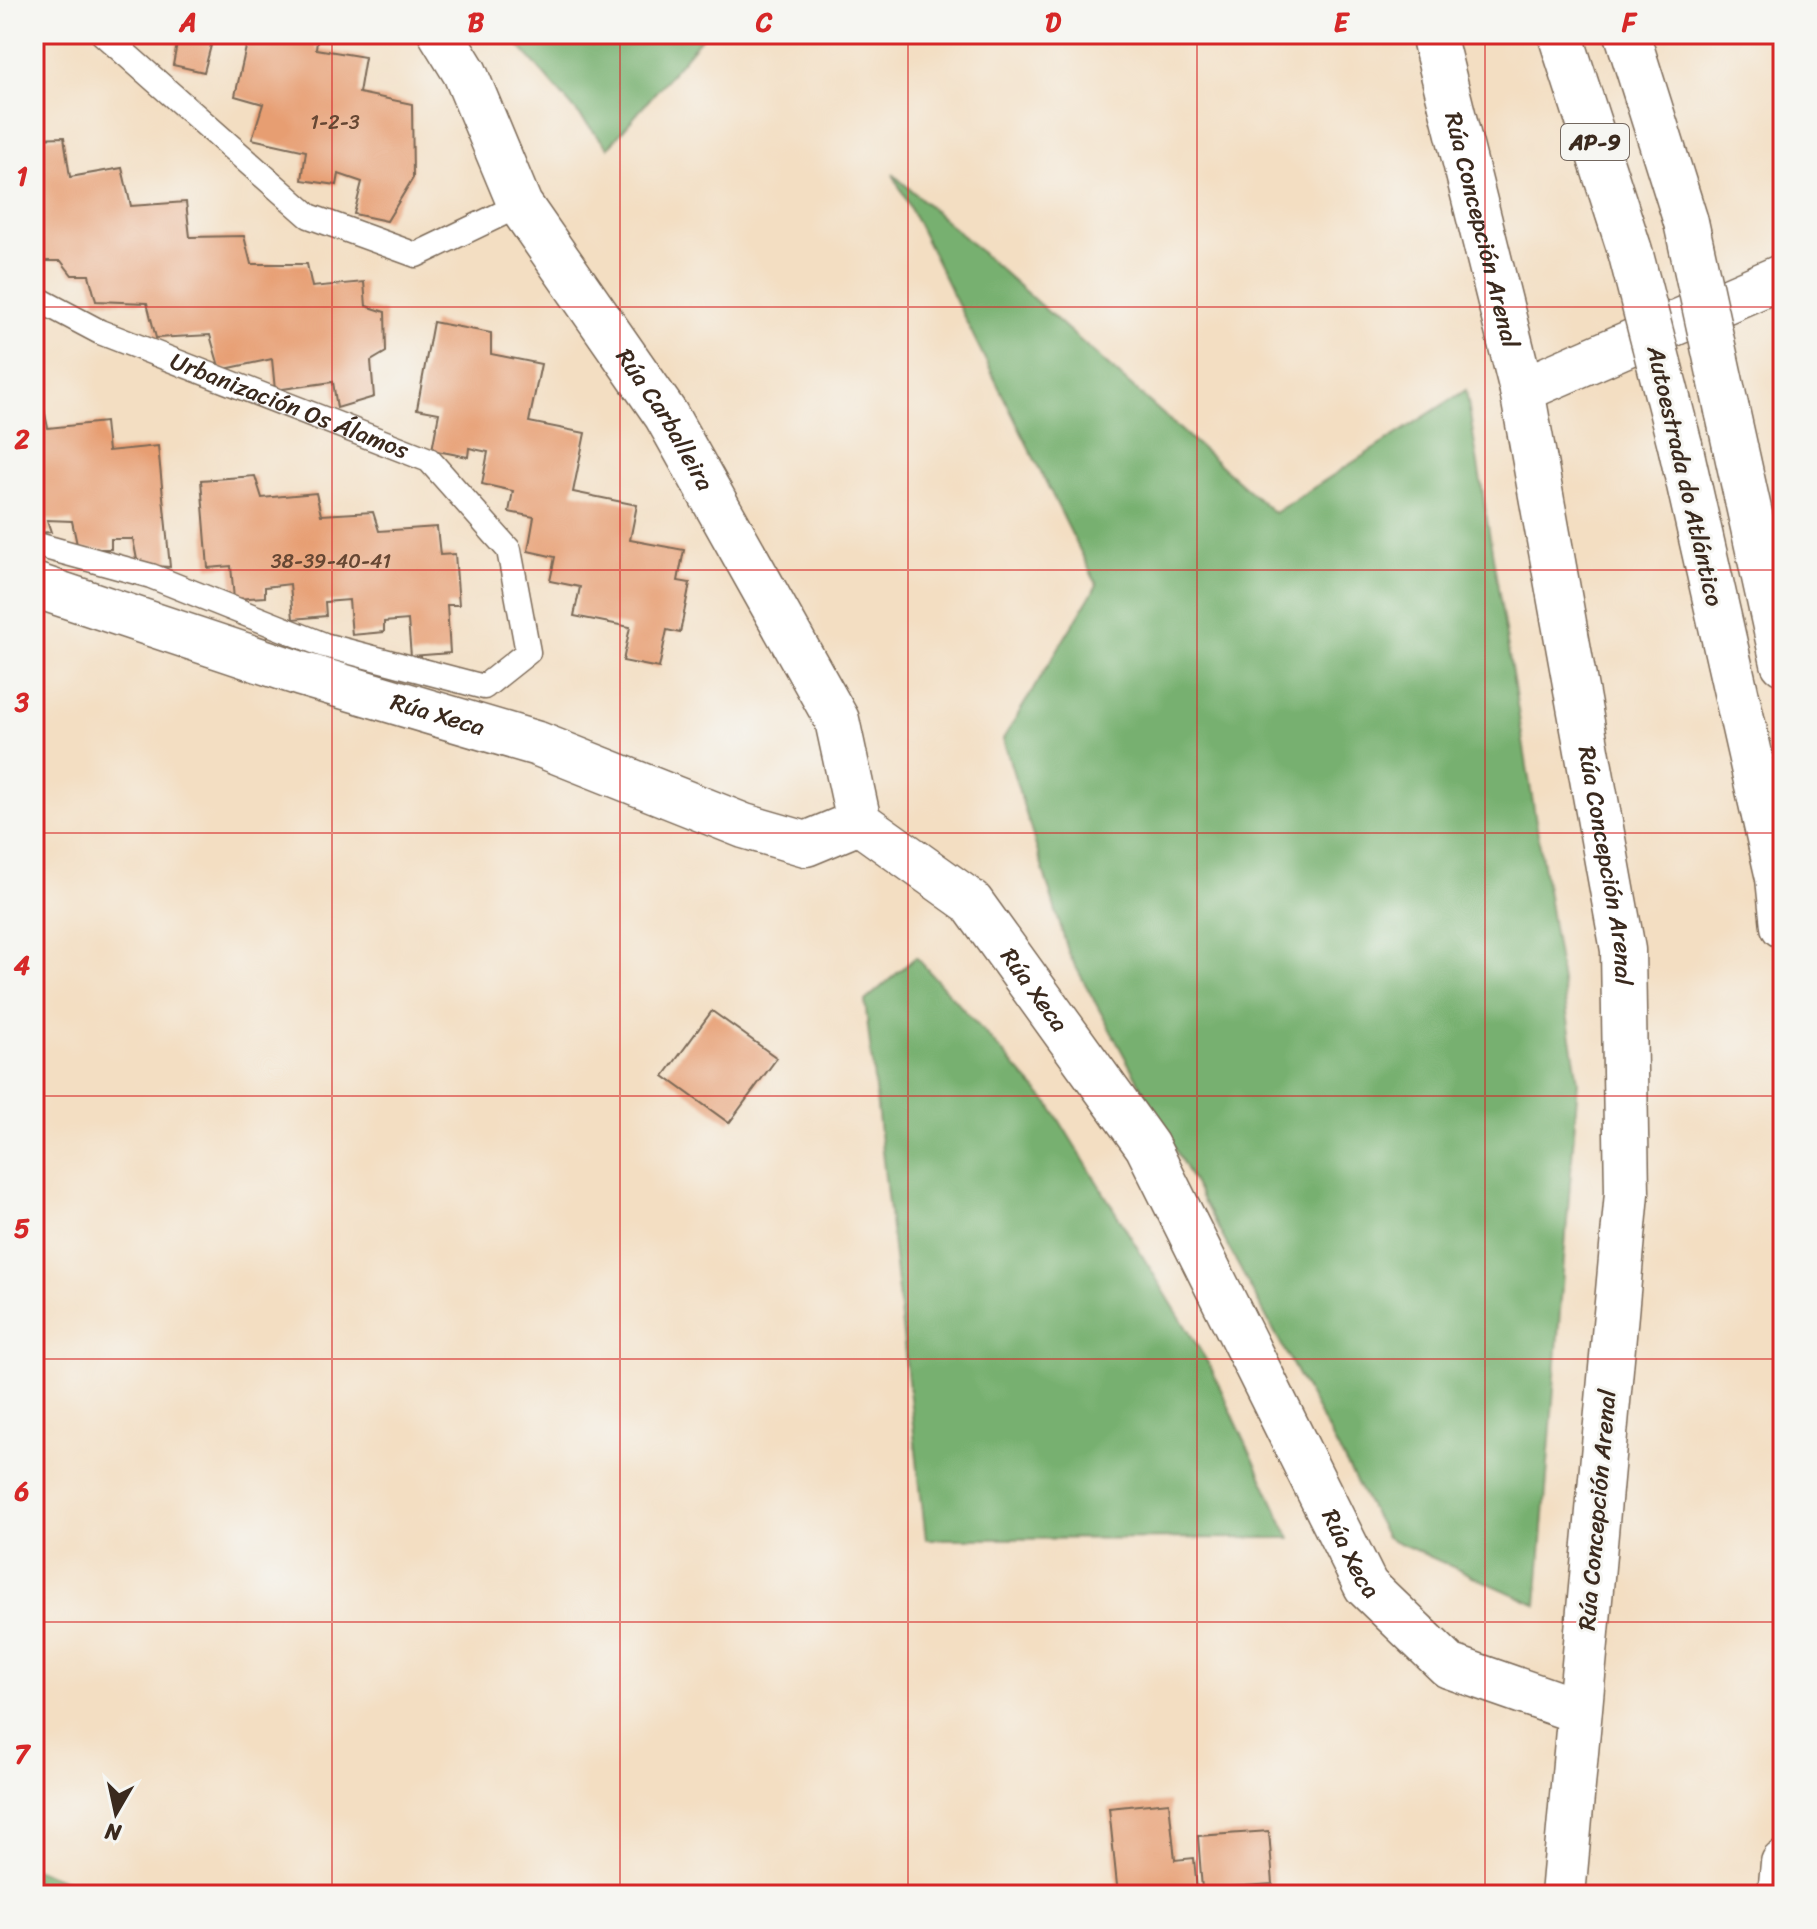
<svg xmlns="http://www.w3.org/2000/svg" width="1817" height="1929" viewBox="0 0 1817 1929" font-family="Sriracha,sans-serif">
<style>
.forest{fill:#77b06f;stroke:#596d46;stroke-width:2}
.building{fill:#e79e72}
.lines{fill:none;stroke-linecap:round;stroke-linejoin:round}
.service-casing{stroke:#7b6957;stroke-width:27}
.minor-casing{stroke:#7b6957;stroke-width:47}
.motorway-casing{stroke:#7b6957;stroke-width:47}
.service{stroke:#fff;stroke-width:24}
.minor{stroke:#fff;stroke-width:44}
.motorway{stroke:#fff;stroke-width:44}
.motorway-bridge-casing{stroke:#7b6957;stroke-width:47;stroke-linecap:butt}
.motorway-bridge{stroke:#fff;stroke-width:44}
.grid{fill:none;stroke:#d62828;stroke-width:2;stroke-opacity:0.55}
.labels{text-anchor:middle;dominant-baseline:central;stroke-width:6;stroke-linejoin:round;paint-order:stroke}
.number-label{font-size:20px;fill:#664733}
.shield{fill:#f6f6f2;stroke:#73675e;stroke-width:2}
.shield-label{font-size:22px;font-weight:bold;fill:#3b2a1e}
.street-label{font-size:24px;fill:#3b2a1e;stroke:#f6f6f2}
.neatline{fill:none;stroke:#d62828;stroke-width:3}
.grid-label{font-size:26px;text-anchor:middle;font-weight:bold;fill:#d62828}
</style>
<rect width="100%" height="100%" fill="#f6f6f2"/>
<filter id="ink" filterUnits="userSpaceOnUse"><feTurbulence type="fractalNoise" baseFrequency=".0125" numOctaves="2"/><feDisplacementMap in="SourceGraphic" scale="16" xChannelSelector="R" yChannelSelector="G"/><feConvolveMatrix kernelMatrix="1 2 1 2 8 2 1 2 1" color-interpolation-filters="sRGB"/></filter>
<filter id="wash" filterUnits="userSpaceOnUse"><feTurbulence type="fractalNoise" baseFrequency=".006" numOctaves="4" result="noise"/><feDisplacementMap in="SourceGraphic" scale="32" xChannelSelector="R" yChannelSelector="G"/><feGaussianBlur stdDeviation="1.8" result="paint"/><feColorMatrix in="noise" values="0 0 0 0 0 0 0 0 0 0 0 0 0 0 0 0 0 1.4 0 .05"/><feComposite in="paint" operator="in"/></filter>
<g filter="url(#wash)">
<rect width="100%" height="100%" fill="#f3dec2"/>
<!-- forest -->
<g class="forest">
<path d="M 509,34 L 705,34 L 608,148 Z"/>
<path d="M 893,174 L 1274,513 L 1466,390 L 1578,1081 L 1537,1605 L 1386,1537 L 1069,954 L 1003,739 L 1097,585 Z"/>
<path d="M 916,957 L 1050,1105 L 1211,1368 L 1290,1538 L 926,1539 L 865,1001 Z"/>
<path d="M 34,1868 L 101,1895 L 34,1895 Z"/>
</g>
<g id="blocks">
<!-- building -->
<g class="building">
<path d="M 141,34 L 214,34 L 204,72 L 173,65 L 177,44 Z"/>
<path d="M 249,34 L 318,34 L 316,49 L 365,57 L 359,93 L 412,104 L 413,178 L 387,221 L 354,214 L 362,182 L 339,174 L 337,185 L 302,180 L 306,151 L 252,139 L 263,104 L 235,96 Z"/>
<path d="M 64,137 L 70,177 L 122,168 L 131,206 L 186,202 L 190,237 L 244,236 L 251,264 L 307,264 L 312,287 L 364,282 L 366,306 L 385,312 L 386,352 L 371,361 L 374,397 L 337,408 L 333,382 L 275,390 L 272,359 L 220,370 L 210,335 L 156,338 L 147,303 L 96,301 L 89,275 L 72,275 L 61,261 L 35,261 L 34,138 Z"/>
<path d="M 433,322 L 491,333 L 491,354 L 541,364 L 529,422 L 585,433 L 573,492 L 637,505 L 630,540 L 684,550 L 678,581 L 690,583 L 680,633 L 667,630 L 659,668 L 623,661 L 630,627 L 574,616 L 580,587 L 550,581 L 555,557 L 528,551 L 534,517 L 509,512 L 513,491 L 482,484 L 488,452 L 469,448 L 468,457 L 432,450 L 439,413 L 417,409 Z"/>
<path d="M 44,409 L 48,428 L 105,422 L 108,451 L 158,446 L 170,567 L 138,565 L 133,539 L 111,539 L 111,549 L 78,549 L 72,521 L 47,520 L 51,532 L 34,533 L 34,410 Z"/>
<path d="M 255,476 L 262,498 L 316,493 L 321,515 L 373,512 L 379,531 L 437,527 L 440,555 L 455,554 L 459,605 L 447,605 L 450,653 L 411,656 L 408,620 L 384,622 L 384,632 L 352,635 L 349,600 L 325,602 L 326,616 L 293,619 L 290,584 L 265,587 L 265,597 L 234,599 L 231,566 L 208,568 L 201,480 Z"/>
<path d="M 712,1011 L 777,1058 L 729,1123 L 664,1076 Z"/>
<path d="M 1169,1802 L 1175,1860 L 1194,1858 L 1197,1890 L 1118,1895 L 1109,1808 Z"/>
<path d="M 1269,1831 L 1273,1884 L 1202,1889 L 1198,1836 Z"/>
</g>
</g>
</g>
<g filter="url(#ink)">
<use href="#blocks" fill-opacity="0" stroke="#7b6957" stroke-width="2"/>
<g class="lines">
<!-- service casing -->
<g class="service-casing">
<g id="service">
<path d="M 103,34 L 309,216 L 416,255 L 520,205"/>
<path id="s1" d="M 34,297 L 100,332 L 429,460 L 509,550 L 528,652 L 484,687 L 324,645 L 151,576 L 34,544"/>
</g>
</g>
<!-- minor casing -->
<g class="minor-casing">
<g id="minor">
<path id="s2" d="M 441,34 L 465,73 L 520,205 L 666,415 L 837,720 L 859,822"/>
<path id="s3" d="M 1433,34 L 1522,390 L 1623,950 L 1627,1193 L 1563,1895"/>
<path d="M 1522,390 L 1783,276"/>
<path id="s4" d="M 34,585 L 301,674 L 538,744 L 744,826 L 806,844 L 859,822"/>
<path id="s5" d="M 859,822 L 971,902 L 1147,1146 L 1366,1586 L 1449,1666 L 1578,1711"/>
</g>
</g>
<!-- motorway casing -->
<g class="motorway-casing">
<g id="motorway">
<path d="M 1560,34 L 1630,251"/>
<path d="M 1627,34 L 1686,222"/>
<path d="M 1727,410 L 1783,663"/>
<path d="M 1680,445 L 1778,878 L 1783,926"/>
<path d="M 1780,1895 L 1783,1863"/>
</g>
</g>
<!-- service -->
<use href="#service" class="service"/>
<!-- minor -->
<use href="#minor" class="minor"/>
<!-- motorway -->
<use href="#motorway" class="motorway"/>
<!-- motorway-bridge casing -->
<g class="motorway-bridge-casing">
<g id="motorway-bridge">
<path d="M 1686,222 L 1727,410"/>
<path d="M 1630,251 L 1680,445"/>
</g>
</g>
<!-- motorway-bridge -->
<use href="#motorway-bridge" class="motorway-bridge"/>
</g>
</g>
<!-- grid -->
<path class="grid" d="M 332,34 L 332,1895M 620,34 L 620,1895M 908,34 L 908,1895M 1197,34 L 1197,1895M 1485,34 L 1485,1895M 34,307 L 1783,307M 34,570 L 1783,570M 34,833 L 1783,833M 34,1096 L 1783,1096M 34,1359 L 1783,1359M 34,1622 L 1783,1622"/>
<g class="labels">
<!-- number labels -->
<g class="number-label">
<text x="335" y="122">1-2-3</text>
<text x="331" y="561">38-39-40-41</text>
</g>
<!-- shield labels -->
<rect class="shield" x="1561" y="124" width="68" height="36" rx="6"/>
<g class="shield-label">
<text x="1595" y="142">AP-9</text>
</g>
<!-- street labels -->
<g class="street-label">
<text stroke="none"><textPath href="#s3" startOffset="202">Rúa Concepción Arenal</textPath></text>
<text stroke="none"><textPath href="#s1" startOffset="278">Urbanización Os Álamos</textPath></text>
<text stroke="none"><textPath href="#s2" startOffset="448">Rúa Carballeira</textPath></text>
<text transform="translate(1685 476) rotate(77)">Autoestrada do Atlántico</text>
<text stroke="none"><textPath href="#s4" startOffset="424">Rúa Xeca</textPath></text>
<text stroke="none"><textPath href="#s3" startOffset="850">Rúa Concepción Arenal</textPath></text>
<text stroke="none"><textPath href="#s5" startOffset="246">Rúa Xeca</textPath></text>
<text transform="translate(1597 1510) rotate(-85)">Rúa Concepción Arenal</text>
<text stroke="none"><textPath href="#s5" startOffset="894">Rúa Xeca</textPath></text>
</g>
</g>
<!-- margin -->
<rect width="1817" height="1929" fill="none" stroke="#f6f6f2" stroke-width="88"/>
<!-- north arrow -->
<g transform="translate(116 1813) rotate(189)" stroke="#f6f6f2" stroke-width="6" paint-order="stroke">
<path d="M0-6L14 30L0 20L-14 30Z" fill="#3b2a1e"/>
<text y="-12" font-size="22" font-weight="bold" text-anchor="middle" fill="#3b2a1e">N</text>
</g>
<rect x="44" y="44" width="1729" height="1841" class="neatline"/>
<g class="grid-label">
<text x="188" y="31">A</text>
<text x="476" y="31">B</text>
<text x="764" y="31">C</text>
<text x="1053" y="31">D</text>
<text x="1341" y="31">E</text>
<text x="1629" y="31">F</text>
<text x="22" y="185">1</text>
<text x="22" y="448">2</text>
<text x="22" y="711">3</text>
<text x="22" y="974">4</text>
<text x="22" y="1237">5</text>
<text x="22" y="1500">6</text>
<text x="22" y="1763">7</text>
</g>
</svg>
